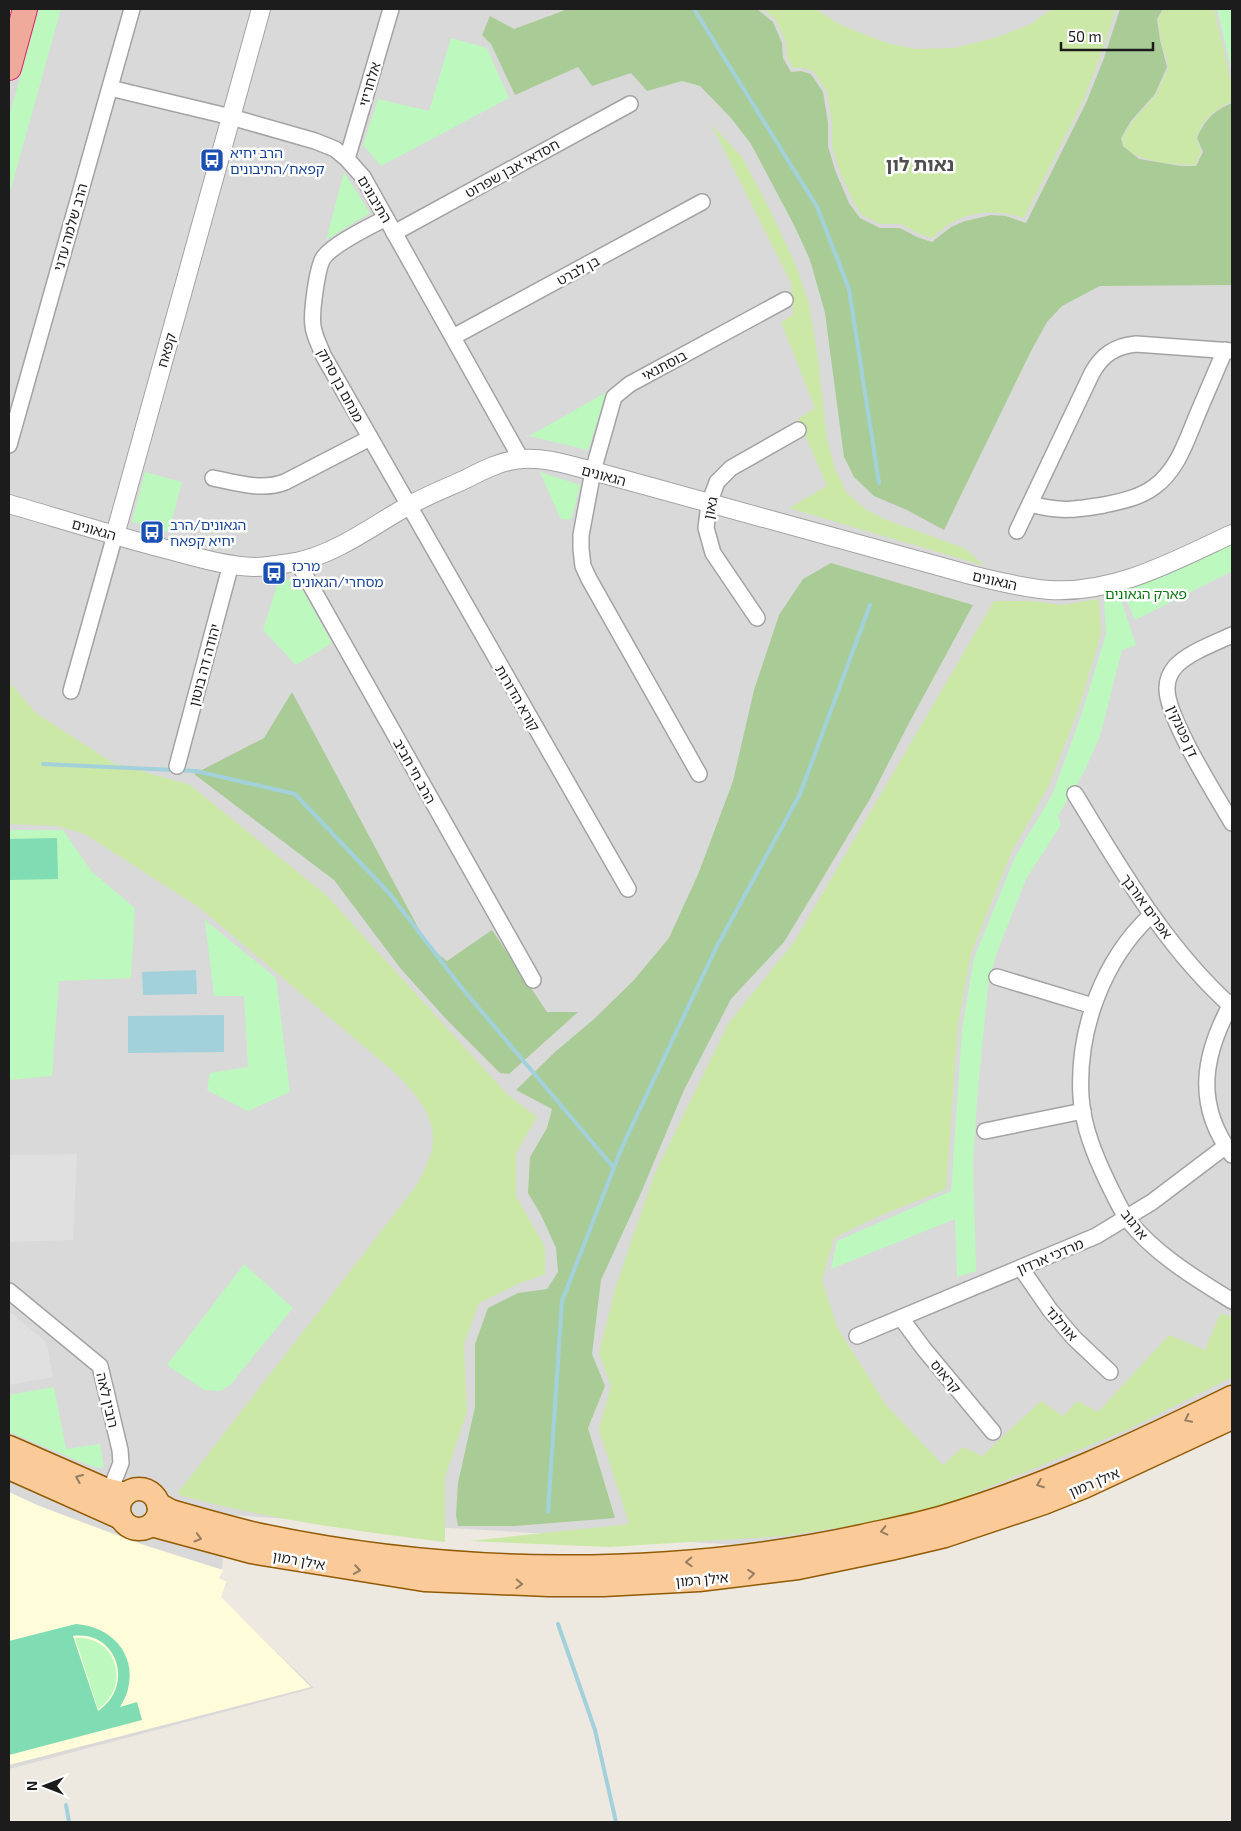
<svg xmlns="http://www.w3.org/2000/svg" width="1241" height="1831" viewBox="0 0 1241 1831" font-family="'Exo 2','Noto Sans Hebrew',sans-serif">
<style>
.residential{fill:#dad9d9}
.education{fill:#fffcd9}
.grass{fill:#cbe8a7}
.forest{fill:#a9cc96}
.park{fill:#bdf8bf}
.pitch{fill:#7fdcb3;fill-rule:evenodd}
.parking{fill:#e0e0e0}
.water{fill:#a2d1db}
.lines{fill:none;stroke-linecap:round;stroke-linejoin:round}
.stream{stroke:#a2d1db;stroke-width:4}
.minor-casing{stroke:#a3a3a3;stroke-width:18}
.tertiary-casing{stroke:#a3a3a3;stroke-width:20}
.primary-casing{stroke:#925a02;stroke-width:25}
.trunk-casing{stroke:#d4266c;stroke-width:26}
.minor{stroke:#fff;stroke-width:15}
.tertiary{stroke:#fff;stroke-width:18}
.primary{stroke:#facb99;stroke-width:22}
.trunk{stroke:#f0aa9c;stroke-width:24}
.oneway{stroke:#967c61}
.labels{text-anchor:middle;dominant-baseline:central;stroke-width:5;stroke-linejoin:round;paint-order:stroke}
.street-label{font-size:14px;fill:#1c1c1c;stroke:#fff}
.transit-label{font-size:14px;fill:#164399;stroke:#fff;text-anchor:start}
.park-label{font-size:14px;fill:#0c770f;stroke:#fff}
.district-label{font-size:19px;font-weight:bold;fill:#4f4f4f;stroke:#fff}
</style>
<rect width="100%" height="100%" fill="#ede9e1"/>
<!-- residential -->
<path class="residential" d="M 9,9 L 1232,9 L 1232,1386 L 1100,1448 L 910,1517 L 741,1545 L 226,1515 L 222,1569 L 218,1578 L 228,1583 L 220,1597 L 314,1688 L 9,1769 Z"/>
<!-- education -->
<path class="education" d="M 9,1492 L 37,1505 L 87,1524 L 144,1545 L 223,1570 L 219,1578 L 227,1582 L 221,1597 L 311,1687 L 9,1765 Z"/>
<!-- grass -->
<g class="grass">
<path d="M 763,9 L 815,9 L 843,26 L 887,43 L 914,49 L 954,48 L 998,37 L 1031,24 L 1052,9 L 1116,9 L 1100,57 L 1083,101 L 1024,218 C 999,210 974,210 951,223 C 944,227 938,233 932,238 L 919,234 L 901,224 L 880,224 L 862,215 L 853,201 L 839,169 L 832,146 L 832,122 L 827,91 L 813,71 L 802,68 L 793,68 L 787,57 L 786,42 L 776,20 Z"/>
<path d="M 1164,9 L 1214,9 L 1232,85 L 1232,101 C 1214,110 1203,118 1196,138 L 1201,152 L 1195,165 C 1177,165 1136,162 1124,146 C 1124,145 1123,139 1122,138 L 1133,121 L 1156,95 L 1169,67 L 1161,40 L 1158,20 Z"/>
<path d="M 711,124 L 742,157 L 771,212 L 795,263 L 809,304 L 817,351 L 827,438 L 834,466 L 846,492 L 865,509 L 884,519 L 964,548 L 985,566 L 789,508 L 827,486 L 798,419 L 815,408 L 781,322 L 793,315 L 791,283 Z"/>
<path d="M 1099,599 L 1101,634 L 1078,711 L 1048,787 L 1012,851 L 971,954 L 958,1024 L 946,1189 L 877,1217 L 834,1238 L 822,1280 L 837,1327 L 886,1405 L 943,1465 L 963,1447 L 982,1456 L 1041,1401 L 1063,1416 L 1077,1401 L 1098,1412 L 1169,1335 L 1205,1350 L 1220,1314 L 1232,1316 L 1232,1377 L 1129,1429 L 958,1500 L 890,1520 L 784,1536 L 609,1547 L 469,1541 L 629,1524 L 599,1429 L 611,1386 L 599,1354 L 615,1289 L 654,1175 L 728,1024 L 794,942 L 994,601 L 1031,601 L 1061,605 Z"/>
<path d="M 9,682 L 36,713 L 113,763 L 190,785 L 326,895 L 507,1094 L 537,1117 L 516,1153 L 516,1196 L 545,1247 L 545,1274 L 518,1284 L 479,1303 L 464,1344 L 467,1412 L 445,1477 L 445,1542 C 355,1531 264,1519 177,1494 L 417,1185 C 422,1175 427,1164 431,1153 C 441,1121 414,1091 393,1071 L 200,908 L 85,834 L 57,826 L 9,824 Z"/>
</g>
<!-- forest -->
<g class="forest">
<path d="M 563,9 L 757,9 L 773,22 L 782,43 L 783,58 L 791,72 L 801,71 L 811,74 L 823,92 L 828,123 L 828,146 L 835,170 L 849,203 L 860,218 L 880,228 L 900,228 L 917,237 L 932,242 L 951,227 L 965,221 L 991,215 L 1006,216 L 1026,223 L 1086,103 L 1104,58 L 1120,9 L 1163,9 L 1157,19 L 1160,40 L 1167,67 L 1155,94 L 1131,121 L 1121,138 L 1123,146 L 1139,159 L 1181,166 L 1196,166 L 1203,152 L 1197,138 C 1205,119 1214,111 1232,103 L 1232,285 L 1100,286 L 1062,306 L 1047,322 L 1030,353 L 944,530 L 907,510 L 874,496 L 854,477 L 844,457 L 825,313 L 810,260 L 795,227 L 751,144 L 731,118 L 700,86 L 682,81 L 647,91 L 631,73 L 592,86 L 578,67 L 515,95 L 491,44 L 482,35 L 490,16 L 514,29 L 563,11 Z"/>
<path d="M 831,563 L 973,605 L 909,723 L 871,797 L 818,886 L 784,942 L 731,999 L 684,1090 L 641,1193 L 601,1280 L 592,1354 L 605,1386 L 588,1428 L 615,1518 L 515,1526 L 458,1526 L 456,1515 L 458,1483 L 475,1407 L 475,1344 L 488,1308 L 518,1293 L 547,1289 L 558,1272 L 556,1248 L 541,1215 L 528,1193 L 530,1157 L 547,1128 L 552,1109 L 516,1090 L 555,1052 L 594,1019 L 633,981 L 669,938 L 699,872 L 733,781 L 754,690 L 779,615 L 803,579 Z"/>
<path d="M 292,692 L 428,946 L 447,961 L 492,930 L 547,1012 L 578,1012 L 509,1074 L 500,1073 L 447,1020 L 401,969 L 334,880 L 194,774 L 264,738 Z"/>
</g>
<!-- park -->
<g class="park">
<path d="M 39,9 L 61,9 L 9,196 L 9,117 Z"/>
<path d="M 1217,9 L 1232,9 L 1232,72 Z"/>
<path d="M 451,38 L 487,48 L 509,98 L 381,166 L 363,145 L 378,99 L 429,111 Z"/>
<path d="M 344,172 L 370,213 L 326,240 Z"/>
<path d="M 607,392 L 588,450 L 529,436 Z"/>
<path d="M 145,472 L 182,482 L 169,532 L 132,522 Z"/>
<path d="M 540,472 L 580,485 L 572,518 L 567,520 L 560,518 Z"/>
<path d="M 1232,534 L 1232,571 L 1135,620 L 1121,588 Z"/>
<path d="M 296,578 L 332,643 L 296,665 L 263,630 L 278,582 Z"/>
<path d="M 1120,596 L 1136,645 L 1122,650 L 1100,736 L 1085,770 L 1058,816 L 1061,825 L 1026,879 L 996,955 L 988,986 L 977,1101 L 973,1164 L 976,1271 L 957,1277 L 955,1219 L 831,1269 L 837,1241 L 951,1191 L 962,1030 L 974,958 L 1015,857 L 1052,795 L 1081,716 L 1106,634 L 1104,598 Z"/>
<path d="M 9,830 L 63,830 L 92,872 L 135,908 L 131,978 L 59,981 L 52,1076 L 9,1080 Z"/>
<path d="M 205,920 L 276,978 L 290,1092 L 248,1111 L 207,1090 L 210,1073 L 248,1067 L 244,996 L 214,996 Z"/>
<path d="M 244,1264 L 293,1308 L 231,1384 L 221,1391 L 204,1390 L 167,1365 Z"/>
<path d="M 54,1387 L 66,1449 L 100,1444 L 104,1467 L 98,1468 L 86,1464 L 9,1432 L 9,1395 Z"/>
<path d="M 75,1638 C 116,1635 132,1686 98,1709 Z"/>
</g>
<!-- pitch -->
<g class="pitch">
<path d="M 57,838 L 58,879 L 9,880 L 9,839 Z"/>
<path d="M 76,1624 C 110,1626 137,1653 128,1689 C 127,1695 123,1701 120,1707 L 137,1702 L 142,1720 L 9,1755 L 9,1641 ZM 73,1636 C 118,1630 135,1687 98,1711 Z"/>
</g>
<!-- parking -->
<g class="parking">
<path d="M 77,1154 L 73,1240 L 9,1242 L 9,1155 Z"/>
<path d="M 9,1311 L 47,1343 L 53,1377 L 9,1385 Z"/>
</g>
<!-- water -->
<g class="water">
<path d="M 196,970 L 197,994 L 143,995 L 142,972 Z"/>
<path d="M 224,1015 L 224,1052 L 128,1053 L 128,1016 Z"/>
</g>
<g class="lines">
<!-- stream -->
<g class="stream">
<path d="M 694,9 L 817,207 L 849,289 L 879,483"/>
<path d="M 43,764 L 196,771 L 295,794 L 389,893 L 461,987 L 614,1168"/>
<path d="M 548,1512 L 562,1301 L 622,1147 L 716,948 L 800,794 L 870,605"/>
<path d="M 558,1624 L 595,1730 L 616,1822"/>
<path d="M 66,1805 L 69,1822"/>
</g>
<!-- minor casing -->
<g class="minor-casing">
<g id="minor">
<path d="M 110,88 L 231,117 L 315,141 L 335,149 L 347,159 L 363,177 L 521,459"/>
<path d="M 347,159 L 391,9"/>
<path d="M 386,218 C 369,227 335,243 324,257 C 317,266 311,314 313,326 C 314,336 320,346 323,355 L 628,889"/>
<path d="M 394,233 L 630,104"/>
<path d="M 453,337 L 702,202"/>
<path d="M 9,445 L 132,9"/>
<path d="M 213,478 C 237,483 262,491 285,482 L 370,438"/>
<path d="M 1030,504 C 1060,512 1074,510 1104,505 C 1122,501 1139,498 1154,487 C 1178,470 1187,439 1198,413 C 1207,392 1216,371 1225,350"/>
<path d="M 1017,531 L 1092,373 C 1102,355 1115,346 1136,344 L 1232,351"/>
<path d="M 297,561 L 533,980"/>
<path d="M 757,618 L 713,553 L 706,528 L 709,504 L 717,482 L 731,468 L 798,430"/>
<path d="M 1232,635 C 1215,643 1187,653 1175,667 C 1170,673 1167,681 1167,688 C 1166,717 1216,795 1232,823"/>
<path d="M 71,691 L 115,535"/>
<path d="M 177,766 L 231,564"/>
<path d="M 699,774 L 589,579 L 583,566 L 581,549 L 581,535 L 593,471 L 614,397 L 630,384 L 785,300"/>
<path d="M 1075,794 C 1121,869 1165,947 1232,1007"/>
<path d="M 1151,915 C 1103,960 1077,1030 1081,1097 C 1083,1127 1095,1156 1108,1183 C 1114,1195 1120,1209 1128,1220 C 1156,1255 1195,1278 1232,1301"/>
<path d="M 997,977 L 1093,1006"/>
<path d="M 1232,1002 C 1203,1055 1194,1104 1232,1155"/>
<path d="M 985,1131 L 1083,1111"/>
<path d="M 1021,1268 L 1050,1310 L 1074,1338 L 1110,1372"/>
<path d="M 9,1291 L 100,1366 L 120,1450 L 121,1463 L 110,1491"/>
<path d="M 901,1318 L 924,1349 L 993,1432"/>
<path d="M 857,1336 L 1096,1236 L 1152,1202 L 1226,1146"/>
</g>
</g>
<!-- tertiary casing -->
<g class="tertiary-casing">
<g id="tertiary">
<path d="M 9,504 C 57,518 105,533 154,546 C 187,554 221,566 254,567 C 268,567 283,564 296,562 C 336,554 372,526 408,506 C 426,496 446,488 466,479 C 483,470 503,460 523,459 C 546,457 571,466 593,471 L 971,575 C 996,581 1023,588 1049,590 C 1115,594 1174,561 1232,534"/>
<path d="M 115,535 L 261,9"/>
</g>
</g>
<!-- primary casing -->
<g class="primary-casing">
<g id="primary">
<path d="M 9,1447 L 105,1489 L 125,1494"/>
<path d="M 9,1468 L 121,1518"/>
<circle cx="139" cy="1509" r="20"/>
<path d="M 158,1504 L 171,1511 C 199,1519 227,1527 256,1534 C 451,1576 667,1578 862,1536 C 889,1530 916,1525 943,1517 C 1043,1487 1138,1443 1232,1397"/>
<path d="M 151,1525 L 251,1552 L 424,1580 L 549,1585 L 603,1585 L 699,1580 L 798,1568 L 890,1549 L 945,1536 L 1044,1503 L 1084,1487 L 1232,1418"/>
</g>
</g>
<!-- trunk casing -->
<g class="trunk-casing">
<path id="trunk" d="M 9,68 L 25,9"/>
</g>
<!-- minor -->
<use href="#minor" class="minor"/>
<!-- tertiary -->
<use href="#tertiary" class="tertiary"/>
<!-- primary -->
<use href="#primary" class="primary"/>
<!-- trunk -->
<use href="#trunk" class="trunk"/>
</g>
<!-- one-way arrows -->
<defs><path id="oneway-chevron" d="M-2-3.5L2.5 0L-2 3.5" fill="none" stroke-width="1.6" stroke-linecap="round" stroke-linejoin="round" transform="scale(1.25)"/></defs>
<g class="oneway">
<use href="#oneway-chevron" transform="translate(1188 1419) rotate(154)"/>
<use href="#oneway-chevron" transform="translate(79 1478) rotate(-157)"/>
<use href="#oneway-chevron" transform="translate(1040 1484) rotate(159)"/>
<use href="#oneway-chevron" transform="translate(884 1531) rotate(167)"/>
<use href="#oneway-chevron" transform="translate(198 1538) rotate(16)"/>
<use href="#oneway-chevron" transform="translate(689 1562) rotate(177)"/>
<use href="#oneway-chevron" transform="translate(357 1570) rotate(9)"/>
<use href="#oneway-chevron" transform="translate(751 1574) rotate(-7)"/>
<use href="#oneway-chevron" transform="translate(519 1584) rotate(2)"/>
</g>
<!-- icons -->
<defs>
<g id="bus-square" transform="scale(1.25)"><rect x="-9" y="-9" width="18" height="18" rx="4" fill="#1a4fb4" stroke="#fff"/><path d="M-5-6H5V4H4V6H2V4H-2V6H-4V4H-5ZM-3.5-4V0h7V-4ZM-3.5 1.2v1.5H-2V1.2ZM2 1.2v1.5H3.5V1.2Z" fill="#fff"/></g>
</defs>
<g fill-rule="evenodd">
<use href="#bus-square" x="212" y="160"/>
<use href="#bus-square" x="152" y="532"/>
<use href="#bus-square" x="274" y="573"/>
</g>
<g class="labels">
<!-- street labels -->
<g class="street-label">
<text transform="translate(369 84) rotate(-74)">אלחריזי</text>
<text transform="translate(512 168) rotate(-29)">חסדאי אבן שפרוט</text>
<text transform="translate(375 199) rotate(59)">התיבונים</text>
<text transform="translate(70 227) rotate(-74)">הרב שלמה עדני</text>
<text transform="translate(578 270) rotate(-28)">בן לברט</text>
<text transform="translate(166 350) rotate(-74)">קפאח</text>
<text transform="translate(664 365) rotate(-28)">בוסתנאי</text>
<text transform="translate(341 385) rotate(62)">מנחם בן סרוק</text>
<text transform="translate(604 475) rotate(15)">הגאונים</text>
<text transform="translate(710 508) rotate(-78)">גאון</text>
<text transform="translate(94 529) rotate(16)">הגאונים</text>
<text transform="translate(995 580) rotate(13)">הגאונים</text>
<text transform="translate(204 665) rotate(-75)">יהודה דה בוטון</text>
<text transform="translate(518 698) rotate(60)">קורא הדורות</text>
<text transform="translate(1183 731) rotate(66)">דן פטנקין</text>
<text transform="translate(415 771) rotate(61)">הרב חי חביב</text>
<text transform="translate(1147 906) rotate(54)">אפרים אורבך</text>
<text transform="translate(1135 1224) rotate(52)">ארגוב</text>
<text transform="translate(1050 1256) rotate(-23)">מרדכי ארדון</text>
<text transform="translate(1062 1323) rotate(49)">אורלנד</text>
<text transform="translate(946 1376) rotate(50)">קראוס</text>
<text transform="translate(108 1400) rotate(77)">רובין לאה</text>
<text transform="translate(1094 1482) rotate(-23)">אילן רמון</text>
<text transform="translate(299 1560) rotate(10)">אילן רמון</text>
<text transform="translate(702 1579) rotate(-5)">אילן רמון</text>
</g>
<!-- transit labels -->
<g class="transit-label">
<text x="230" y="152">הרב יחיא<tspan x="230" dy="16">קפאח/התיבונים</tspan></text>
<text x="170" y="524">הגאונים/הרב<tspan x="170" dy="16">יחיא קפאח</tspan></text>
<text x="292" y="565">מרכז<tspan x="292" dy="16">מסחרי/הגאונים</tspan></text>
</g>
<!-- park labels -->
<g class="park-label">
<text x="1146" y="593">פארק הגאונים</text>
</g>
<!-- district labels -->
<g class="district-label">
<text x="920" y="163">נאות לון</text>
</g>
</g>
<!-- border -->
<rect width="1241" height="1831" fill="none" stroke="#1c1c1c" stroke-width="20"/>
<!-- north arrow -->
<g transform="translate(45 1786) rotate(270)" stroke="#ffffff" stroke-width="4" paint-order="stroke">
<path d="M0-4L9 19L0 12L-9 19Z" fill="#1c1c1c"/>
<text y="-8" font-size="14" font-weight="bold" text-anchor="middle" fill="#1c1c1c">N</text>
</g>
<!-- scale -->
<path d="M1061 42v8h92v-8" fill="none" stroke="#1c1c1c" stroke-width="2.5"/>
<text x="1068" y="42" font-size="15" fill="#1c1c1c" stroke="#ffffff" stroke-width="4" paint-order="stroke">50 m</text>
</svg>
